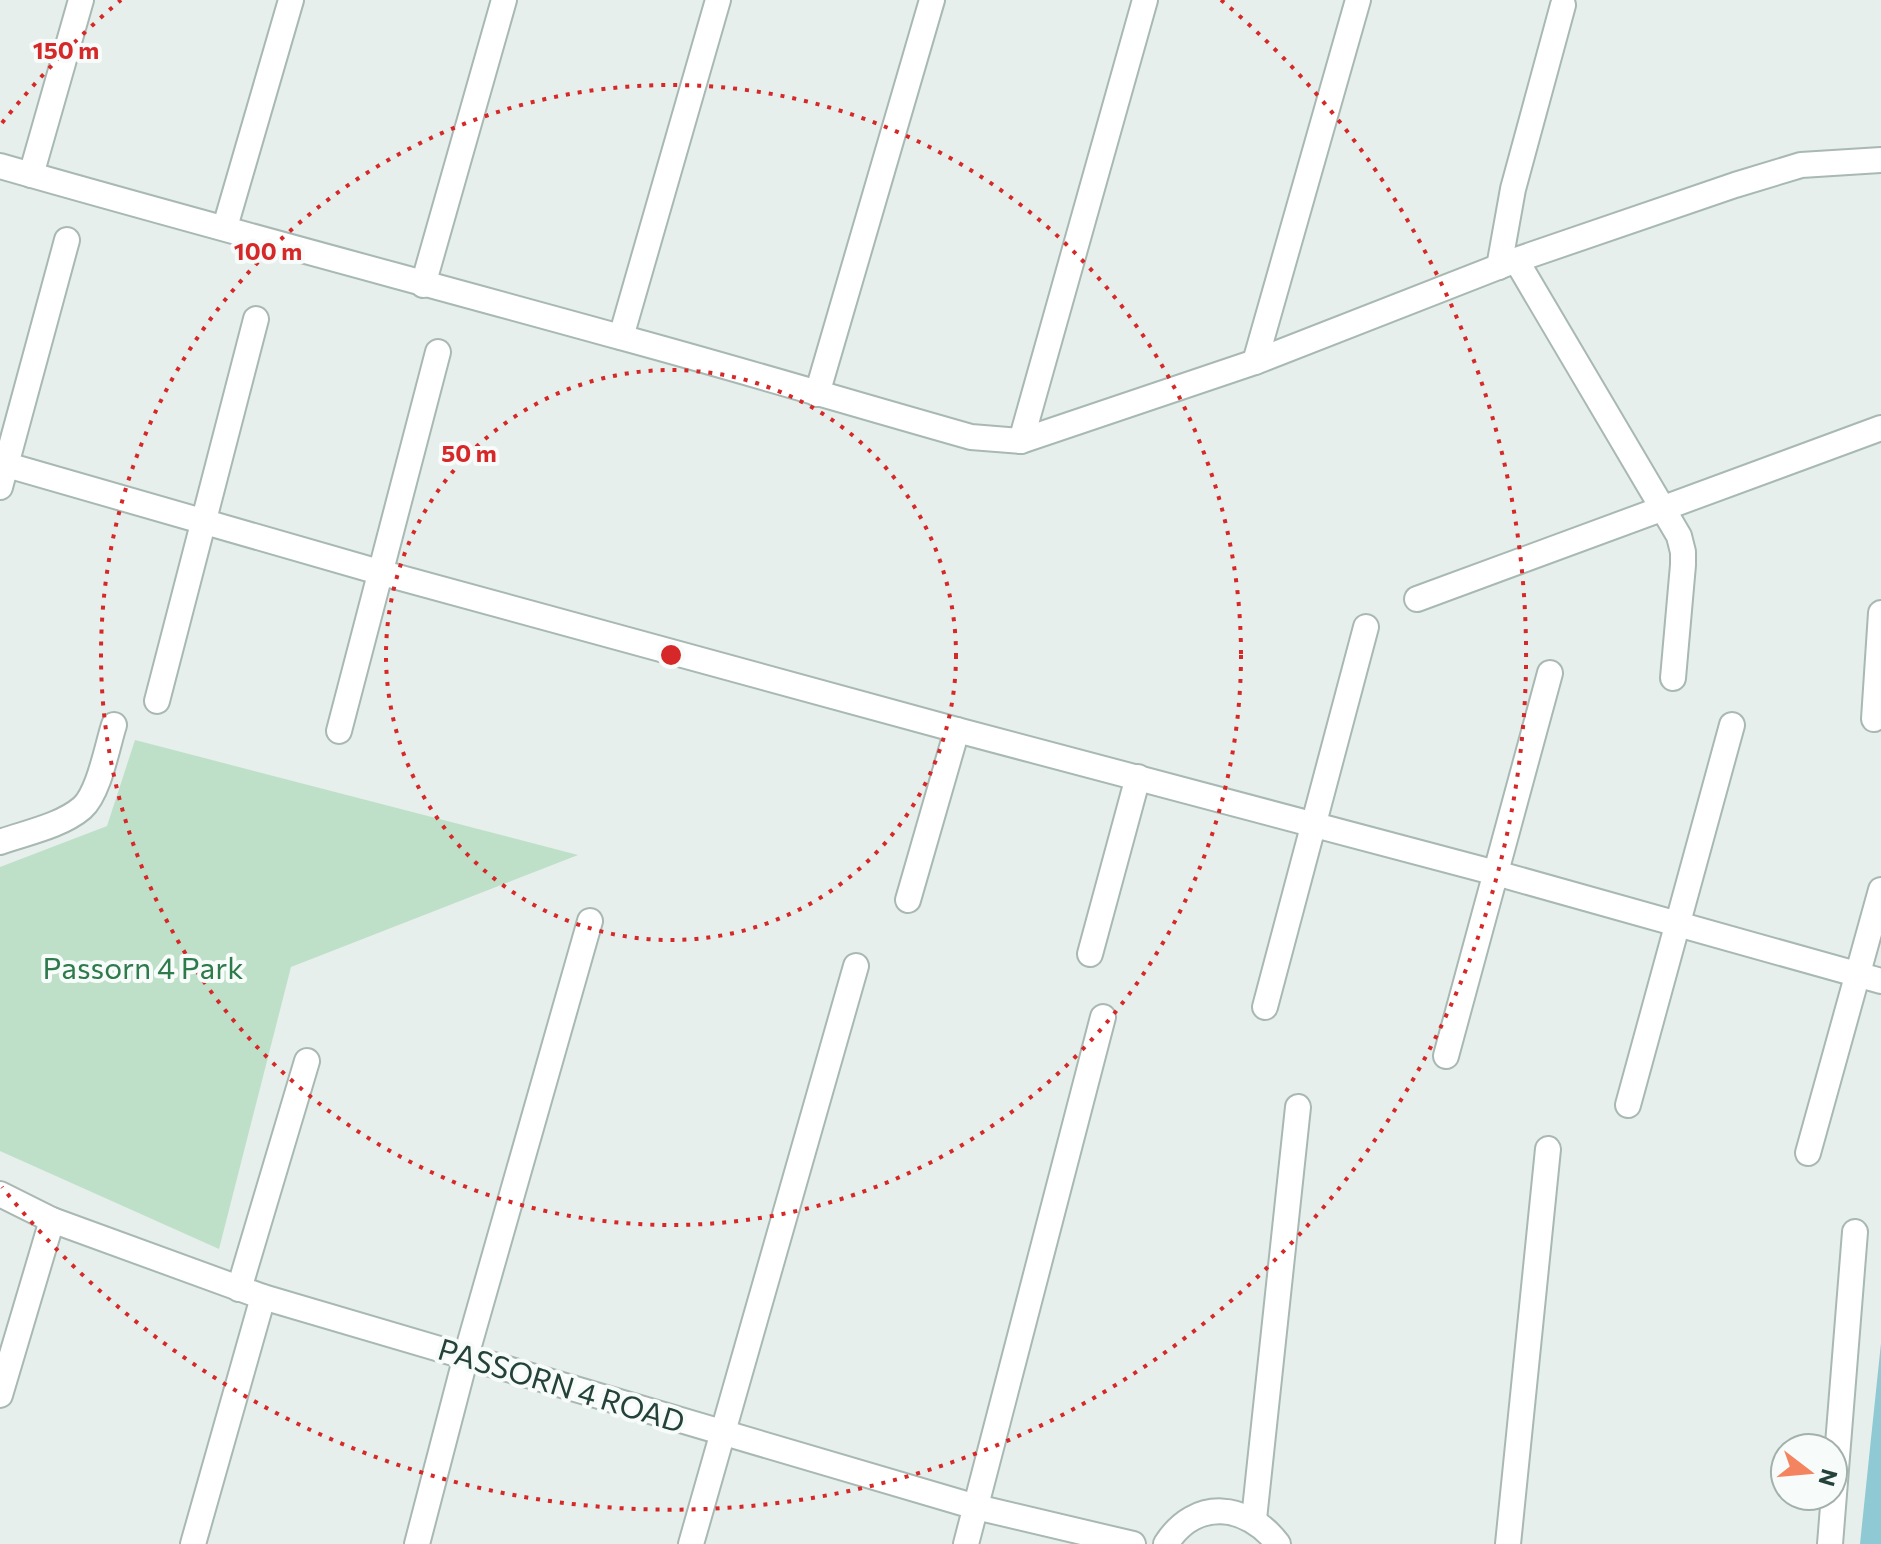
<svg xmlns="http://www.w3.org/2000/svg" width="1881" height="1544" viewBox="0 0 1881 1544" font-family="Commissioner,sans-serif">
<style>
.green{fill:#bfe0c8}
.water{fill:#8ec9d4}
.lines{fill:none;stroke-linecap:round;stroke-linejoin:round}
.minor-casing{stroke:#a8b8b2;stroke-width:28}
.minor{stroke:#fff;stroke-width:24}
.ring{fill:none;stroke:#d62828;stroke-width:4;stroke-dasharray:4 8}
.labels{text-anchor:middle;dominant-baseline:central;stroke-width:8;stroke-linejoin:round;paint-order:stroke}
.park-label{font-size:30px;fill:#2d7a4b;stroke:#f7fbf9}
.street-label{font-size:30px;fill:#24423a;stroke:#f7fbf9}
.centre{fill:#d62828;stroke:#f7fbf9;stroke-width:4}
.ring-label{font-size:24px;text-anchor:middle;font-weight:bold;fill:#d62828;stroke:#f7fbf9;stroke-width:8;stroke-linejoin:round;paint-order:stroke}
</style>
<rect width="100%" height="100%" fill="#e6efeb"/>
<!-- green -->
<path class="green" d="M 135,740 L 578,855 L 291,967 L 219,1249 L 0,1151 L 0,867 L 107,826 Z"/>
<!-- water -->
<path class="water" d="M 1881,1343 L 1881,1544 L 1860,1544 Z"/>
<g class="lines">
<!-- minor casing -->
<g class="minor-casing">
<g id="minor">
<path d="M 0,166 C 206,225 414,280 620,337 C 738,369 854,404 971,437 L 1021,441 L 1255,362 L 1516,260 L 1735,185 L 1801,165 L 1881,160"/>
<path d="M 31,175 L 81,0"/>
<path d="M 225,227 L 291,0"/>
<path d="M 1516,260 L 1679,536 L 1683,552 L 1683,565 L 1673,678"/>
<path d="M 1499,267 L 1513,189 L 1563,5"/>
<path d="M 423,285 L 504,0"/>
<path d="M 621,337 L 718,0"/>
<path d="M 1255,362 L 1358,0"/>
<path d="M 817,394 L 932,0"/>
<path d="M 1021,441 L 1145,0"/>
<path d="M 0,463 L 379,572 L 957,730 L 1496,873 L 1881,981"/>
<path d="M 0,487 L 67,240"/>
<path d="M 1417,599 L 1881,428"/>
<path d="M 157,701 L 256,319"/>
<path d="M 1874,719 L 1881,613"/>
<path d="M 339,731 L 438,352"/>
<path d="M 0,842 C 25,833 61,826 82,808 C 99,793 107,747 114,725"/>
<path d="M 908,900 L 957,730"/>
<path d="M 1090,954 L 1138,777"/>
<path d="M 1265,1007 L 1366,627"/>
<path d="M 1446,1056 L 1550,673"/>
<path d="M 1628,1105 L 1732,725"/>
<path d="M 1808,1153 L 1881,890"/>
<path d="M 0,1194 L 52,1220 L 263,1297 L 976,1507 L 1133,1544"/>
<path d="M 239,1289 L 307,1061"/>
<path d="M 0,1395 L 52,1220"/>
<path d="M 1254,1519 L 1298,1107"/>
<path d="M 193,1544 L 263,1297"/>
<path d="M 417,1544 L 466,1356 L 590,921"/>
<path d="M 691,1544 L 856,966"/>
<path d="M 966,1544 L 1103,1017"/>
<path d="M 1166,1544 C 1195,1498 1247,1503 1278,1544"/>
<path d="M 1508,1544 L 1548,1149"/>
<path d="M 1830,1544 L 1855,1232"/>
</g>
</g>
<!-- minor -->
<use href="#minor" class="minor"/>
</g>
<!-- distance rings -->
<g class="ring">
<circle cx="671" cy="655" r="285"/>
<circle cx="671" cy="655" r="570"/>
<path d="M2 123A855 855 0 0 1 121 0M1221 0A855 855 0 1 1 2 1187"/>
</g>
<g class="labels">
<!-- park labels -->
<g class="park-label">
<text x="143" y="966">Passorn 4 Park</text>
</g>
<!-- street labels -->
<g class="street-label">
<text transform="translate(562 1384) rotate(17)">PASSORN 4 ROAD</text>
</g>
</g>
<circle cx="671" cy="655" r="12" class="centre"/>
<g class="ring-label">
<text x="66" y="59">150 m</text>
<text x="268" y="260">100 m</text>
<text x="469" y="462">50 m</text>
</g>
<!-- north arrow -->
<g transform="translate(1809 1472) rotate(106)"><circle r="38" fill="#f7fbf9" stroke="#a3b1ad" stroke-width="2"/>
<path d="M0-6L14 30L0 20L-14 30Z" fill="#f4845f"/>
<text y="-12" font-size="22" font-weight="bold" text-anchor="middle" fill="#24423a">N</text>
</g>
</svg>
